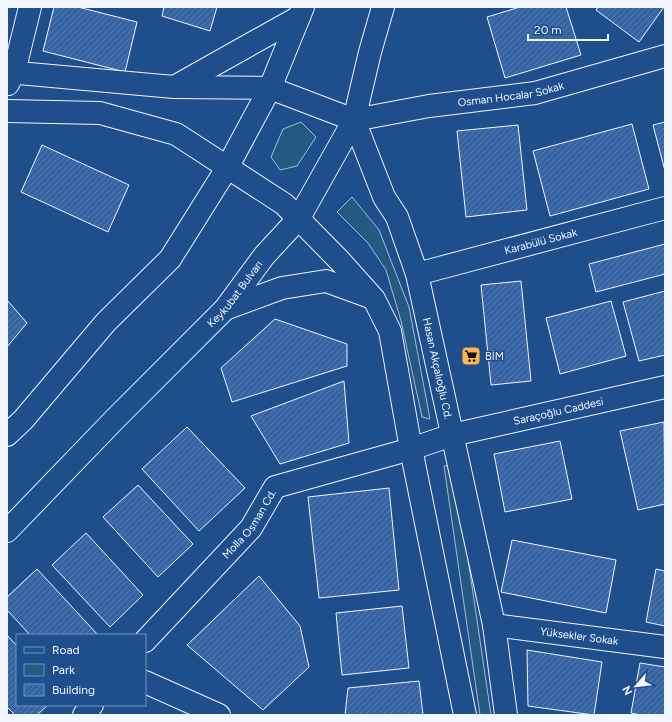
<svg xmlns="http://www.w3.org/2000/svg" width="672" height="722" viewBox="0 0 672 722" font-family="Figtree,sans-serif">
<style>
.green{fill:#245a82;stroke:#a8bbd7}
.building{fill:url(#building-hatch);stroke:#f2f6ff}
.lines{fill:none;stroke-linecap:round;stroke-linejoin:round}
.minor-casing{stroke:#f2f6ff;stroke-width:24}
.highway-casing{stroke:#f2f6ff;stroke-width:24}
.minor{stroke:#1f4e8c;stroke-width:22}
.highway{stroke:#1f4e8c;stroke-width:22}
.labels{text-anchor:middle;dominant-baseline:central;stroke-width:3;stroke-linejoin:round;paint-order:stroke}
.street-label{font-size:11px;fill:#f2f6ff;stroke:#1f4e8c}
.poi-label{font-size:11px;fill:#f2f6ff;stroke:#1f4e8c;text-anchor:start}
</style>
<defs>
<pattern id="building-hatch" width="6" height="6" patternUnits="userSpaceOnUse"><rect width="6" height="6" fill="#3563a3"/><path d="M-1 1l2-2M0 6l6-6M5 7l2-2" fill="none" stroke="#537ab1"/></pattern>
</defs>
<rect width="100%" height="100%" fill="#1f4e8c"/>
<!-- green -->
<g class="green">
<path d="M 301,122 L 316,137 L 297,166 L 280,170 L 271,157 L 283,129 Z"/>
<path d="M 352,197 L 379,230 L 409,307 L 430,419 L 422,417 L 401,321 L 386,270 L 368,243 L 337,212 Z"/>
<path d="M 454,464 L 491,715 L 480,715 L 444,466 Z"/>
</g>
<!-- building -->
<g class="building">
<path d="M 54,7 L 78,7 L 137,22 L 125,72 L 43,51 Z"/>
<path d="M 164,7 L 217,7 L 210,31 L 162,16 Z"/>
<path d="M 520,7 L 566,7 L 581,55 L 505,78 L 487,17 Z"/>
<path d="M 598,7 L 664,7 L 639,42 L 596,10 Z"/>
<path d="M 665,122 L 665,171 L 653,125 Z"/>
<path d="M 632,124 L 649,189 L 550,216 L 533,151 Z"/>
<path d="M 518,125 L 527,210 L 466,217 L 457,131 Z"/>
<path d="M 42,145 L 129,185 L 108,232 L 21,192 Z"/>
<path d="M 665,244 L 665,274 L 596,292 L 589,264 Z"/>
<path d="M 521,281 L 531,381 L 491,385 L 481,285 Z"/>
<path d="M 665,291 L 665,355 L 639,361 L 623,302 Z"/>
<path d="M 7,300 L 27,323 L 7,347 Z"/>
<path d="M 611,301 L 626,356 L 560,374 L 546,318 Z"/>
<path d="M 275,319 L 347,344 L 347,366 L 232,402 L 221,368 Z"/>
<path d="M 344,381 L 349,443 L 280,464 L 251,416 Z"/>
<path d="M 664,422 L 665,504 L 638,510 L 620,431 Z"/>
<path d="M 187,427 L 245,488 L 199,531 L 142,469 Z"/>
<path d="M 560,441 L 572,499 L 505,512 L 494,454 Z"/>
<path d="M 138,485 L 193,544 L 158,577 L 103,517 Z"/>
<path d="M 389,488 L 399,590 L 319,598 L 308,497 Z"/>
<path d="M 86,533 L 143,595 L 110,627 L 52,565 Z"/>
<path d="M 512,540 L 616,560 L 606,613 L 501,592 Z"/>
<path d="M 37,569 L 98,635 L 30,635 L 7,610 L 7,597 Z"/>
<path d="M 656,569 L 665,571 L 665,626 L 646,622 Z"/>
<path d="M 259,576 L 300,626 L 309,667 L 263,710 L 187,645 Z"/>
<path d="M 402,606 L 409,668 L 342,675 L 336,613 Z"/>
<path d="M 7,635 L 17,646 L 17,705 L 48,705 L 37,715 L 15,715 L 7,707 Z"/>
<path d="M 527,650 L 602,662 L 594,715 L 528,706 Z"/>
<path d="M 640,663 L 665,667 L 665,715 L 640,715 L 631,713 Z"/>
<path d="M 419,681 L 423,715 L 345,715 L 348,688 Z"/>
</g>
<g class="lines">
<!-- minor casing -->
<g class="minor-casing">
<g id="minor">
<path id="s1" d="M 7,72 L 174,87 L 270,88 L 354,120 L 384,197 L 397,217 L 417,274 L 494,625 L 506,715"/>
<path d="M 8,84 L 14,72 L 30,7"/>
<path d="M 176,86 L 299,17"/>
<path d="M 7,111 L 100,113 L 176,134 L 284,204 L 340,261 L 374,299 L 390,331 L 411,449 L 465,715"/>
<path id="s2" d="M 354,120 L 429,106 L 535,93 L 665,56"/>
<path id="s3" d="M 417,274 L 665,208"/>
<path d="M 225,309 L 282,288 L 326,281 L 370,297"/>
<path id="s4" d="M 494,625 L 665,647"/>
<path id="s5" d="M 145,641 L 251,528 L 275,487 L 411,449 L 452,435 L 665,387"/>
<path d="M 145,682 L 219,715"/>
<path d="M 84,715 L 92,705"/>
</g>
</g>
<!-- highway casing -->
<g class="highway-casing">
<g id="highway">
<path d="M 7,435 L 23,420 L 106,322 L 170,259 L 227,168 L 270,88 L 303,7"/>
<path id="s6" d="M 7,531 L 115,419 L 225,309 L 264,256 L 299,218 L 354,120 L 370,52 L 383,7"/>
</g>
</g>
<!-- minor -->
<use href="#minor" class="minor"/>
<!-- highway -->
<use href="#highway" class="highway"/>
</g>
<!-- icons -->
<defs>
<g id="supermarket-square" transform="scale(1)"><rect x="-9" y="-9" width="18" height="18" rx="4" fill="#ffb74d" stroke="#1f4e8c"/><path d="M-6-5.5h2.5l.6 2H6L4.5 2H-2.5L-4.4-4H-6ZM-1.5 3.2a1.3 1.3 0 1 0 .1 0ZM3 3.2a1.3 1.3 0 1 0 .1 0Z" fill="#111"/></g>
</defs>
<g fill-rule="evenodd">
<use href="#supermarket-square" x="471" y="356"/>
</g>
<g class="labels">
<!-- street labels -->
<g class="street-label">
<text stroke="none"><textPath href="#s2" startOffset="159">Osman Hocalar Sokak</textPath></text>
<text stroke="none"><textPath href="#s3" startOffset="128">Karabülü Sokak</textPath></text>
<text stroke="none"><textPath href="#s6" startOffset="329">Keykubat Bulvarı</textPath></text>
<text stroke="none"><textPath href="#s1" startOffset="617">Hasan Akçalıoğlu Cd.</textPath></text>
<text stroke="none"><textPath href="#s5" startOffset="496">Saraçoğlu Caddesi</textPath></text>
<text stroke="none"><textPath href="#s5" startOffset="157">Molla Osman Cd.</textPath></text>
<text stroke="none"><textPath href="#s4" startOffset="86">Yüksekler Sokak</textPath></text>
</g>
<!-- poi labels -->
<g class="poi-label">
<text x="485" y="356">BİM</text>
</g>
</g>
<!-- border -->
<rect width="672" height="722" fill="none" stroke="#f2f6ff" stroke-width="16"/>
<!-- legend -->
<rect x="16" y="634" width="130" height="72" fill="#1f4e8c" stroke="#7391ba"/>
<rect x="24" y="647" width="20" height="6" fill="#1f4e8c" stroke="#7391ba"/>
<text x="52" y="654" font-size="12" fill="#f2f6ff">Road</text>
<rect x="24" y="664" width="20" height="12" fill="#245a82" stroke="#7391ba"/>
<text x="52" y="674" font-size="12" fill="#f2f6ff">Park</text>
<rect x="24" y="684" width="20" height="12" fill="url(#building-hatch)" stroke="#7391ba"/>
<text x="52" y="694" font-size="12" fill="#f2f6ff">Building</text>
<!-- north arrow -->
<g transform="translate(636 686) rotate(242)" stroke="#1f4e8c" stroke-width="3" paint-order="stroke">
<path d="M0-3L7 15L0 10L-7 15Z" fill="#f2f6ff"/>
<text y="-6" font-size="11" font-weight="bold" text-anchor="middle" fill="#f2f6ff">N</text>
</g>
<!-- scale -->
<path d="M528 34v6h80v-6" fill="none" stroke="#f2f6ff" stroke-width="2"/>
<text x="534" y="34" font-size="12" fill="#f2f6ff" stroke="#1f4e8c" stroke-width="3" paint-order="stroke">20 m</text>
</svg>
